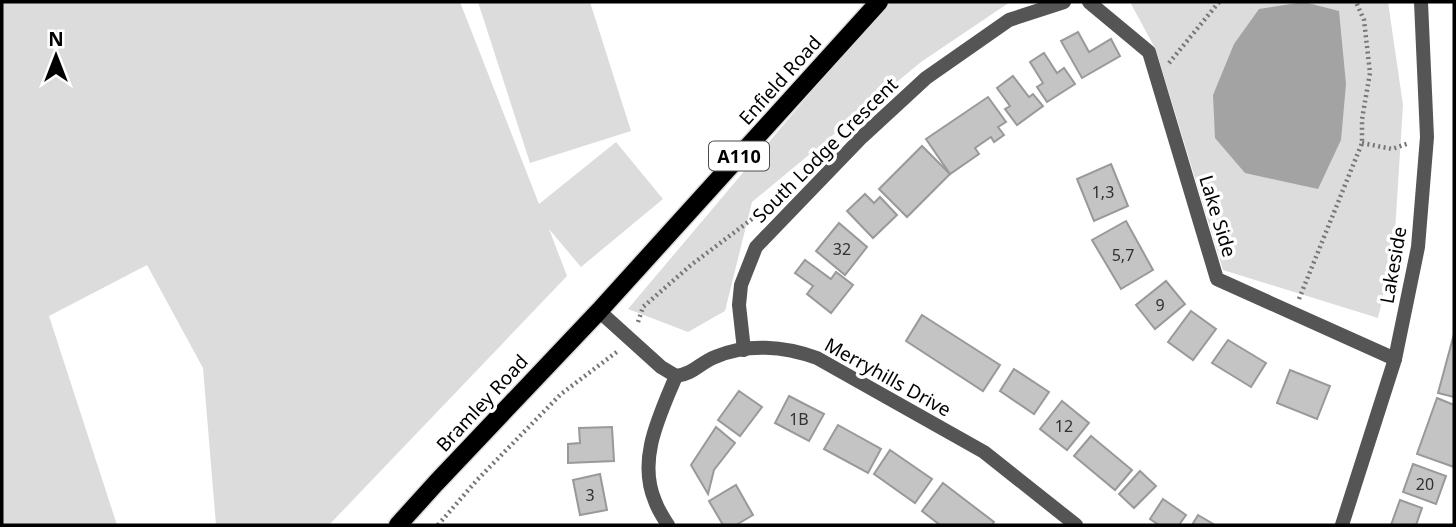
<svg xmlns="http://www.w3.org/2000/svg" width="1456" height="527" viewBox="0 0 1456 527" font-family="'Noto Sans',sans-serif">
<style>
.green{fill:#dcdcdc}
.water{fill:#a3a3a3}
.building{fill:#c4c4c4;stroke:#999;stroke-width:2}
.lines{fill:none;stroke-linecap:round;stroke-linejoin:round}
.primary-casing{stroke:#dbdbdb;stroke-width:21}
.path{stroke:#777;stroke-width:4.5;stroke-dasharray:2 3.5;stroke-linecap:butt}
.minor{stroke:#555;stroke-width:14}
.primary{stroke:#000;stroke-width:18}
.labels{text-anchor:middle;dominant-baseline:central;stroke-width:7;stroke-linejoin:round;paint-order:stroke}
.number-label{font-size:16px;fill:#313131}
.shield{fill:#fff;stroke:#4c4c4c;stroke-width:2}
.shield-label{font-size:18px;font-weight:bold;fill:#000}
.street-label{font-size:19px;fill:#000;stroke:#fff}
</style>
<rect width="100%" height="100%" fill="#fff"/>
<!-- green -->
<g class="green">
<path d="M 2,2 L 460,2 L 539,204 L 616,142 L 663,199 L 581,267 L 549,229 L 567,276 L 329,525 L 216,525 L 203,368 L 147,265 L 49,316 L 117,525 L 2,525 Z"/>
<path d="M 478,2 L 590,2 L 631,131 L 530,163 Z"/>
<path d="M 887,2 L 1010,2 L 921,62 L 752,202 L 725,311 L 688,332 L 628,309 Z"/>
<path d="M 1130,2 L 1388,2 L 1403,105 L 1394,248 L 1378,318 L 1223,270 L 1156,50 Z"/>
</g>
<!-- water -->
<path class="water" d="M 1304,2 L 1339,11 L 1346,84 L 1341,140 L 1318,189 L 1245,173 L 1215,138 L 1213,95 L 1234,44 L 1259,9 Z"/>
<!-- building -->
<g class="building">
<path d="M 1078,32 L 1089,52 L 1111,39 L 1120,56 L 1082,78 L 1061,41 Z"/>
<path d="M 1044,53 L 1057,73 L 1064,68 L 1075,84 L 1047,102 L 1037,87 L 1043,83 L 1030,62 Z"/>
<path d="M 1013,76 L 1029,97 L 1033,94 L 1043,106 L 1017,125 L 1005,109 L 1010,106 L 997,88 Z"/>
<path d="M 988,97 L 1006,122 L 998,127 L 1004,135 L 994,142 L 991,137 L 975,148 L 979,154 L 950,174 L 926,139 Z"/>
<path d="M 922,146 L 950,174 L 907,217 L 879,189 Z"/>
<path d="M 1111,164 L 1128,206 L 1094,221 L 1077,179 Z"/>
<path d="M 865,194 L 874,203 L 880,197 L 897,215 L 873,238 L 847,211 Z"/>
<path d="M 1126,221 L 1153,270 L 1121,289 L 1092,240 Z"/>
<path d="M 839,223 L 867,247 L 845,275 L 816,251 Z"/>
<path d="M 805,260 L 831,279 L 836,272 L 853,285 L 831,313 L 807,294 L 813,286 L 795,273 Z"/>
<path d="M 1166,281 L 1185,304 L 1155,329 L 1136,305 Z"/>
<path d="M 1191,311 L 1216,329 L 1193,360 L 1168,342 Z"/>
<path d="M 922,315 L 1000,365 L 983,391 L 906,341 Z"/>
<path d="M 1454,334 L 1454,397 L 1438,393 Z"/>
<path d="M 1228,340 L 1266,363 L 1251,387 L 1212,363 Z"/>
<path d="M 1014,369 L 1049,392 L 1034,414 L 1000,391 Z"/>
<path d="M 1290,370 L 1330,386 L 1317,419 L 1277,403 Z"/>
<path d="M 739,391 L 762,407 L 740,436 L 718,420 Z"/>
<path d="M 789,396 L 824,414 L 809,441 L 775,423 Z"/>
<path d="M 1437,398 L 1454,405 L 1454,467 L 1417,454 Z"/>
<path d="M 1062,401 L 1089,423 L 1067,450 L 1040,429 Z"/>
<path d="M 838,425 L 881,449 L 868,473 L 824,449 Z"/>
<path d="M 612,427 L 614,461 L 568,463 L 568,444 L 580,443 L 579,428 Z"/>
<path d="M 716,427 L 735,443 L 714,470 L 708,494 L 691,465 Z"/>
<path d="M 1091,436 L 1132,470 L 1115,490 L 1074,456 Z"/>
<path d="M 890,450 L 932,479 L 915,503 L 874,474 Z"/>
<path d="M 1413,464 L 1446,476 L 1436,504 L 1403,492 Z"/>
<path d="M 1140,471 L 1156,486 L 1134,508 L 1119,494 Z"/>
<path d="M 600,474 L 607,510 L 580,515 L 573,480 Z"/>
<path d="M 943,483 L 994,522 L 992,525 L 940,525 L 922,511 Z"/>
<path d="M 736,485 L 753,515 L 736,525 L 723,525 L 709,501 Z"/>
<path d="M 1163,499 L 1186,515 L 1179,525 L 1159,525 L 1150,519 Z"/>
<path d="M 1400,500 L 1422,508 L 1416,525 L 1391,525 Z"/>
<path d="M 1198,515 L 1215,525 L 1192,525 Z"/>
</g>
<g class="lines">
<!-- primary casing -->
<g class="primary-casing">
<path id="primary" d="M 398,525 L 436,483 L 599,311 L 879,2"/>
</g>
<!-- path -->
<g class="path">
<path d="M 1169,63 L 1219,2"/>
<path d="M 1362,143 L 1392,149 L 1409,143"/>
<path d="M 1299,299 L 1362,143 L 1362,119 L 1370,73 L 1364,20 L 1356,2"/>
<path d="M 638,322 L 643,307 L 691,265 L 760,213"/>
<path d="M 438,525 L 477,480 L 561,394 L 618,351"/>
</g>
<!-- minor -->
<g class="minor">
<path d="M 1089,2 L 1149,52 L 1217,279 L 1395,359"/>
<path d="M 599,311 L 661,367 L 676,376 C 693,374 700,363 715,357 C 747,343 784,346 817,358 L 984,452 L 1076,525"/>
<path d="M 744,350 L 739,305 L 741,285 L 756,247 L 862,137 L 926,78 L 1009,20 L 1064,2"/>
<path d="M 668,525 C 663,517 658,510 655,501 C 637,459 660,415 676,376"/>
<path d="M 1342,525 L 1395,359 L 1418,247 L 1427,137 L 1421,2"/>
</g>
<!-- primary -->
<use href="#primary" class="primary"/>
</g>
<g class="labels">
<!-- number labels -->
<g class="number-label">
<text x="1103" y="192">1,3</text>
<text x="842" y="249">32</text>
<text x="1123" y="255">5,7</text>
<text x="1160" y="305">9</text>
<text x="799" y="419">1B</text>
<text x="1064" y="426">12</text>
<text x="1425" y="484">20</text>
<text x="590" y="495">3</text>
</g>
<!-- shield labels -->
<rect class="shield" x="709" y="141.5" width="60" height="29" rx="5"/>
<g class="shield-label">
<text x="739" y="156">A110</text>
</g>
<!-- street labels -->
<g class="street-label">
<text transform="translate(780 80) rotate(-48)">Enfield Road</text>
<text transform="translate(825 150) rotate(-45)">South Lodge Crescent</text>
<text transform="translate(1218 216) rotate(73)">Lake Side</text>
<text transform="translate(1393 265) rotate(-80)">Lakeside</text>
<text transform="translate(888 377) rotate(29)">Merryhills Drive</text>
<text transform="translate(482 403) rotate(-47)">Bramley Road</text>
</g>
</g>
<!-- border -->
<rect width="1456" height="527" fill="none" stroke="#000000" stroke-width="7"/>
<!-- north arrow -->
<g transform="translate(56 56)" stroke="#ffffff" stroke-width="5" paint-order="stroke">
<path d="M0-5L12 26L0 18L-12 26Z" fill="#000000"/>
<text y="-10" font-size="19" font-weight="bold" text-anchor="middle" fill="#000000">N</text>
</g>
</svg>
